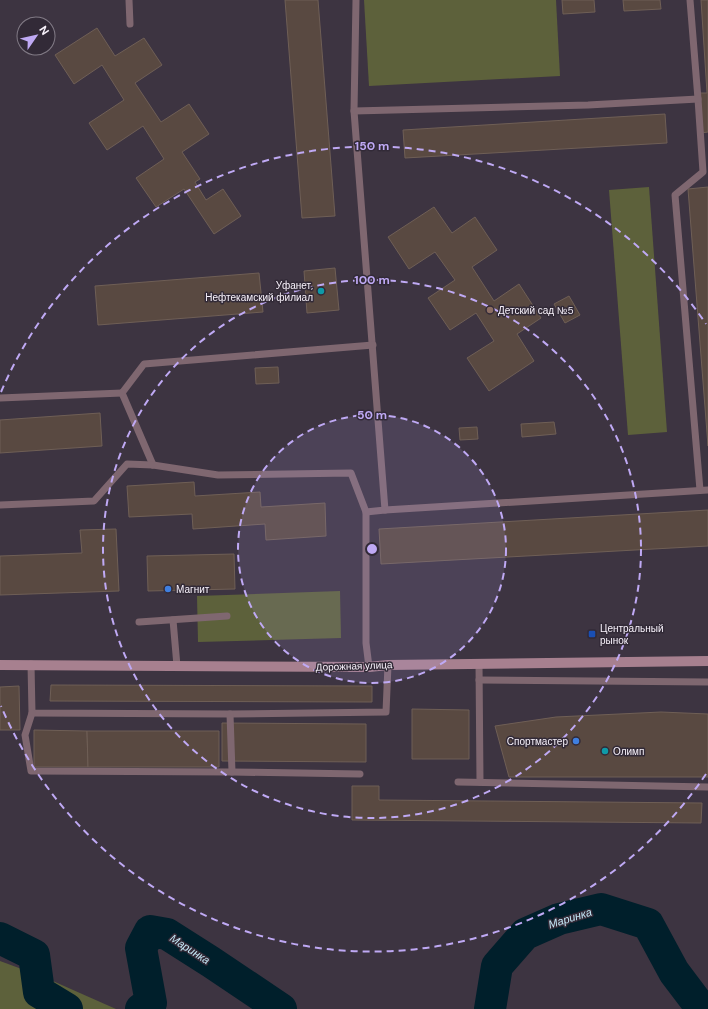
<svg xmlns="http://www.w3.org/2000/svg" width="708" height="1009" viewBox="0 0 708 1009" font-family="'DM Sans',sans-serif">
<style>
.green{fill:#5d613b}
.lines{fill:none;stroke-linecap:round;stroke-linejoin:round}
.river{stroke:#001f2b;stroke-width:32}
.building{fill:#594941;stroke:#6f5f56}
.lane{stroke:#7f6770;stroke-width:7}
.secondary{stroke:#a7808f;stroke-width:10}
.ring{fill:none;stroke:#bfa9f4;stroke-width:2;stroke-dasharray:7 5}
.culture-dot{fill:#0f9aa8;stroke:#322a37;stroke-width:1.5}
.education-dot{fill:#8d6e63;stroke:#322a37;stroke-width:1.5}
.shop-dot{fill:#3f7fe0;stroke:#322a37;stroke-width:1.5}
.transit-dot{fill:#1a4fb4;stroke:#322a37;stroke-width:1.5}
.labels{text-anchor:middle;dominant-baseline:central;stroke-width:3;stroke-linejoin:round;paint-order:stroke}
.poi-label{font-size:10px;fill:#f8f2fb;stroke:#322a37;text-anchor:start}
.street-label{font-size:10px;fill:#f8f2fb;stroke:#322a37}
.water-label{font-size:11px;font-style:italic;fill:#c5e8f7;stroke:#322a37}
.centre{fill:#bfa9f4;stroke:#322a37;stroke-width:2}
.ring-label{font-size:12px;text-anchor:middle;font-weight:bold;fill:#bfa9f4;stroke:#322a37;stroke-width:3;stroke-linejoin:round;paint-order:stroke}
</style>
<rect width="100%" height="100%" fill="#3d3441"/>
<!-- green -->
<g class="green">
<path d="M 364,0 L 556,0 L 560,76 L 369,86 Z"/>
<path d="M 649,187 L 667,432 L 628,435 L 609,190 Z"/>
<path d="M 340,591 L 341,638 L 198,642 L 197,596 Z"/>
<path d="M 0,961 L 46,978 L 116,1009 L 0,1009 Z"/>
</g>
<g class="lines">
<!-- river -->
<g class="river">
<path d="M 0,938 L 34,955 L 39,992 L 67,1009"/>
<path d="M 141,1009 L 151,1003 L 141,948 L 150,931 L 167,934 L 211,962 L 281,1009"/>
<path d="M 490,1009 L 497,966 L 525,934 L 559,919 L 601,909 L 648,924 L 674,972 L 702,1009"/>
</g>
</g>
<!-- building -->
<g class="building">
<path d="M 285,0 L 318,0 L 335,216 L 302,218 Z"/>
<path d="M 562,0 L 594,0 L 595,12 L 563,14 Z"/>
<path d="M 623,0 L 660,0 L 661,9 L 624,11 Z"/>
<path d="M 701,0 L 708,0 L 708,132 L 701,133 L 698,93 L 707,93 Z"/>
<path d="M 97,28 L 115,56 L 144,38 L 162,65 L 135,83 L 161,122 L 189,104 L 209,134 L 182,152 L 200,179 L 195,182 L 206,200 L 223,189 L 241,216 L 214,234 L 184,189 L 156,207 L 136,178 L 164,159 L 143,126 L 107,150 L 89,123 L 124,100 L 102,65 L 74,84 L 55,55 Z"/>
<path d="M 665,114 L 667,143 L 405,158 L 403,130 Z"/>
<path d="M 708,187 L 708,446 L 688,189 Z"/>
<path d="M 434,207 L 452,233 L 475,217 L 497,250 L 472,267 L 494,301 L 519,284 L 541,318 L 517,334 L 534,361 L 489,391 L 467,358 L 494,341 L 476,313 L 450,330 L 428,298 L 455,280 L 435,252 L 409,269 L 388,237 Z"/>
<path d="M 335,268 L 339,310 L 307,313 L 304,271 Z"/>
<path d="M 259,273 L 263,312 L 98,325 L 95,286 Z"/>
<path d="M 569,296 L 580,315 L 565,323 L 554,304 Z"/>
<path d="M 278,367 L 279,383 L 256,384 L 255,368 Z"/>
<path d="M 100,413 L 102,446 L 0,453 L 0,420 Z"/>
<path d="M 554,422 L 556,434 L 522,437 L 521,424 Z"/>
<path d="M 477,427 L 478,439 L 460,440 L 459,428 Z"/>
<path d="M 194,482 L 195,496 L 260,492 L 261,507 L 325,503 L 326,536 L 266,540 L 265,524 L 193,529 L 192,514 L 129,517 L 127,486 Z"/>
<path d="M 708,510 L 708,546 L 381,564 L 379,529 Z"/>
<path d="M 116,529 L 119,591 L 0,595 L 0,556 L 82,553 L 80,530 Z"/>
<path d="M 234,554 L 235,589 L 148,591 L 147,556 Z"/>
<path d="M 51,685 L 372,686 L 372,702 L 50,701 Z"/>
<path d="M 19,686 L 20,730 L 0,730 L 0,687 Z"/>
<path d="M 412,709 L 469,710 L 469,759 L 412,759 Z"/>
<path d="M 661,712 L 708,714 L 708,777 L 509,777 L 495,726 L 556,717 Z"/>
<path d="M 222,723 L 366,724 L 366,762 L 222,761 Z"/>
<path d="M 34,730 L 87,731 L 88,767 L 34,767 Z"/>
<path d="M 87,731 L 219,731 L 219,767 L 88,767 Z"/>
<path d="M 352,786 L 379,786 L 379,800 L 702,803 L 701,823 L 352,820 Z"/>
</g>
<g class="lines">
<!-- lane -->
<g class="lane">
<path d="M 129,0 L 130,24"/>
<path d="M 356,0 L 354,111 L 385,510 L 366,512"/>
<path d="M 698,99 L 703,172 L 675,195 L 700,490"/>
<path d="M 354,111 L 588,105 L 698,99 L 690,0"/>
<path d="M 122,393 L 144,364 L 373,345"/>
<path d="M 122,393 L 153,465"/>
<path d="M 0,398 L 122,393"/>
<path d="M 0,505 L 94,501 L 127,464 L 153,465 L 218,475 L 351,473 L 366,512 L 366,643 L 369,667"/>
<path d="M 385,510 L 708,490"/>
<path d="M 173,620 L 177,666"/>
<path d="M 139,622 L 227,616"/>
<path d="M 479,663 L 480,782"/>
<path d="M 31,664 L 32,713 L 230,714 L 386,712 L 388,665"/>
<path d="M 479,680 L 708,682"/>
<path d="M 32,713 L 25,735 L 31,771 L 232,772 L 360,774"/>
<path d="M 230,714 L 232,772"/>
<path d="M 458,782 L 708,787"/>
</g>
<!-- secondary -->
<path class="secondary" d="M 0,665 L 369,667 L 388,665 L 708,661"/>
</g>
<!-- distance rings -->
<circle cx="372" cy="549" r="134" fill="#bfa9f4" fill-opacity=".12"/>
<g class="ring">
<circle cx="372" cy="549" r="134"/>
<circle cx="372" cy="549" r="269"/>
<path d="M706 774A403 403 0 0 1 1 706M1 392A403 403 0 0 1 706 324"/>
</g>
<!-- markers -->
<g class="culture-dot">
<circle cx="321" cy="291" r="4"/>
<circle cx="605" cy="751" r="4"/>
</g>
<circle class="education-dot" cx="490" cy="310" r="4"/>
<g class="shop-dot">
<circle cx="168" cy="589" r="4"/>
<circle cx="576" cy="741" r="4"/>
</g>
<rect class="transit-dot" x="588" y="630" width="8" height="8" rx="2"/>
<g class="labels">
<!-- poi labels -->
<g class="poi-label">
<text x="313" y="285" text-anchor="end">Уфанет,<tspan x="313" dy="12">Нефтекамский филиал</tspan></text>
<text x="498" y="310">Детский сад №5</text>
<text x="176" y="589">Магнит</text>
<text x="600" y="628">Центральный<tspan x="600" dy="12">рынок</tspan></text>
<text x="568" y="741" text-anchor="end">Спортмастер</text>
<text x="613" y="751">Олимп</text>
</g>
<!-- street labels -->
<g class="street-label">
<text transform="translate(354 666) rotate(-2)">Дорожная улица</text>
</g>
<!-- water labels -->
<g class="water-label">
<text transform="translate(570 918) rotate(-17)">Маринка</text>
<text transform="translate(190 949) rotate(33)">Маринка</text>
</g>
</g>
<circle cx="372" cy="549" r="6" class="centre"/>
<g class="ring-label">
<text x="372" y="150">150 m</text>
<text x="372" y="284">100 m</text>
<text x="372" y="419">50 m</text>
</g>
<!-- north arrow -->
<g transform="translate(36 36) rotate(56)"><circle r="19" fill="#322a37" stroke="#817a85"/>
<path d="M0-3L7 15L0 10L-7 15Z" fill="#bfa9f4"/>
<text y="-6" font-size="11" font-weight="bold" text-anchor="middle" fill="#f8f2fb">N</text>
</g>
</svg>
